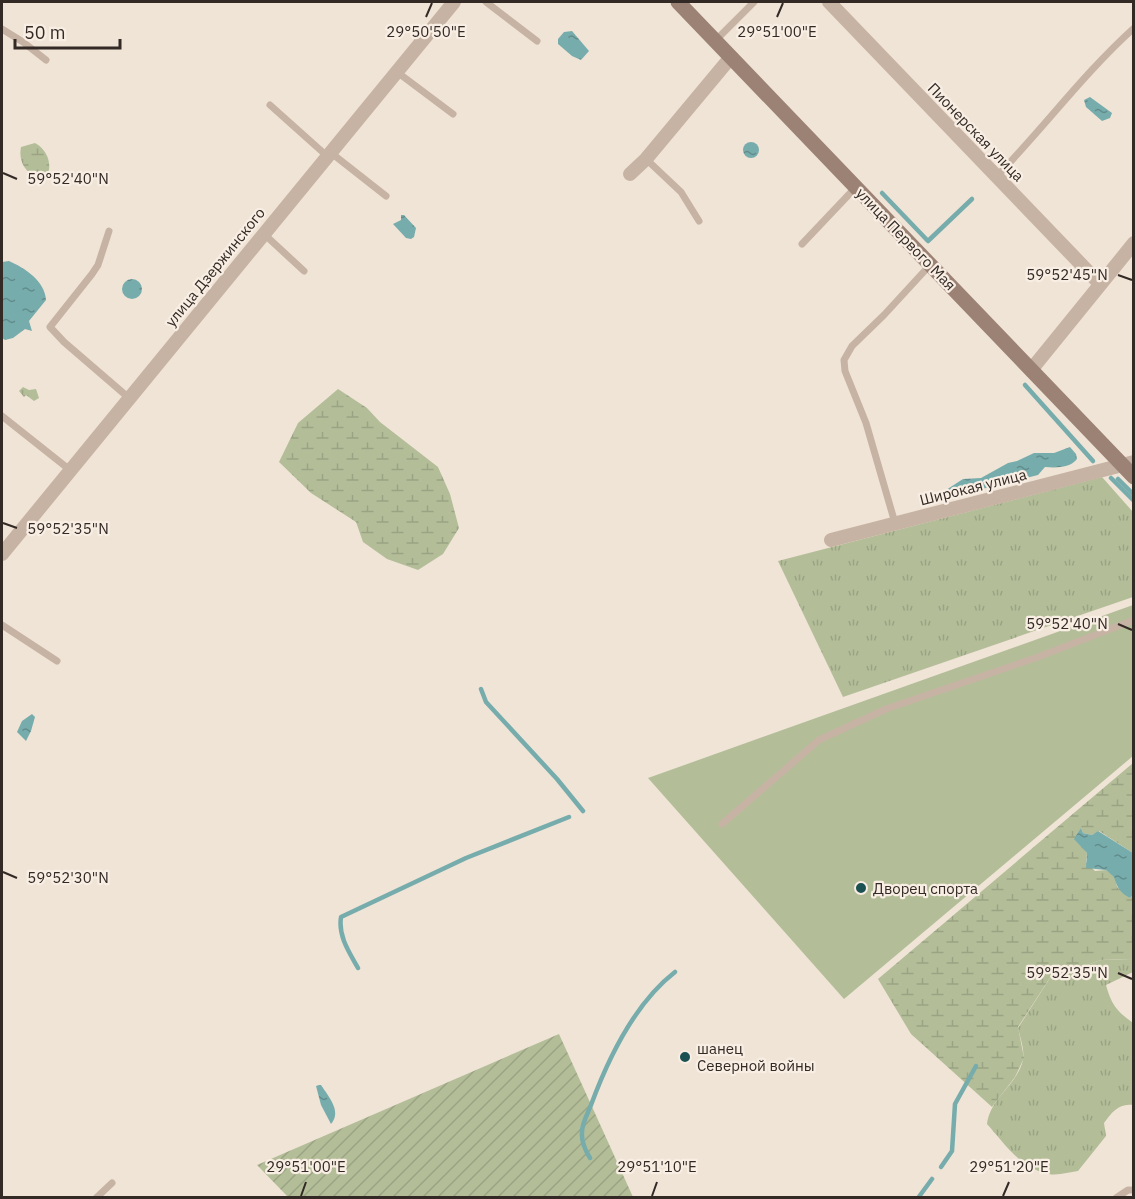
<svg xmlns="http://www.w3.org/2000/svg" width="1135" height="1199" viewBox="0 0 1135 1199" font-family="'IBM Plex Sans',sans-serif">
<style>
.grass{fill:url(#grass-tufts)}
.wetland{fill:url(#wetland-marsh)}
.garden{fill:url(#garden-furrows)}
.pitch{fill:#b3be98}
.water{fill:url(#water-ripples)}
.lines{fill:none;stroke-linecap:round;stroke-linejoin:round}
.stream{stroke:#77acac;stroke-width:4.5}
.lane{stroke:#c7b3a4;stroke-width:7}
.street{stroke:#c7b3a4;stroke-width:14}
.secondary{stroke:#9b8275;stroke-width:15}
.ticks{fill:none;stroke:#332925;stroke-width:2}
.poi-dot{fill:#1c5153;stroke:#f8eee3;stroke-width:2}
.labels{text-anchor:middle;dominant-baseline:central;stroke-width:4.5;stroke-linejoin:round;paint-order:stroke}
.street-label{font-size:15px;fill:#332925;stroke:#f8eee3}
.poi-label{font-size:15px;fill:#332925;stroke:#f8eee3;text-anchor:start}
.ticks-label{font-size:15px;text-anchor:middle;fill:#332925;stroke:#f8eee3;stroke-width:4.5;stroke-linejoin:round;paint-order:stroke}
</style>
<defs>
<pattern id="grass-tufts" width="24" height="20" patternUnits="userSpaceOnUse" patternTransform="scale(1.5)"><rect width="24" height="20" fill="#b3be98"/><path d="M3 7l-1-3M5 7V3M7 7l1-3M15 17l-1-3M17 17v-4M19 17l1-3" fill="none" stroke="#9aa383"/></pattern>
<pattern id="wetland-marsh" width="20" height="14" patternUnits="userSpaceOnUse" patternTransform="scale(1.5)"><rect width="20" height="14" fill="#b3be98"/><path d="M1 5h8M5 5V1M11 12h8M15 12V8" fill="none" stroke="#9aa383"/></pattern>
<pattern id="garden-furrows" width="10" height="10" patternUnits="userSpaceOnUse" patternTransform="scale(1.5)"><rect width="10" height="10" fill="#b3be98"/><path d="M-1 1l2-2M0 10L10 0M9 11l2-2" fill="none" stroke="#9aa383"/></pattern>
<pattern id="water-ripples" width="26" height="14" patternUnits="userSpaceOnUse" patternTransform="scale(1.5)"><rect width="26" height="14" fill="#77acac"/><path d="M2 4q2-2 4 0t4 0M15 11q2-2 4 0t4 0" fill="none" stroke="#628c8c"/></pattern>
</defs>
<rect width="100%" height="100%" fill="#f0e4d7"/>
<!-- grass -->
<g class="grass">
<path d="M 1102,477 L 1133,512 L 1133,597 L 843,697 L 778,561 Z"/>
<path d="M 1133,957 L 1133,972 L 1106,985 C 1112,1006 1117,1011 1133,1023 L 1133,1105 C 1119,1103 1112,1112 1104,1123 L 1106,1136 L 1078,1171 C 1069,1172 1058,1176 1049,1174 C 1021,1169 1005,1144 987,1124 C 990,1098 1017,1085 1023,1060 C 1025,1051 1020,1037 1018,1028 L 1057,967 L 1079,968 L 1101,960 L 1131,959 Z"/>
</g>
<!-- wetland -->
<g class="wetland">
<path d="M 35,143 C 46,149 52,162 48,174 L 40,178 C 26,174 18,162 21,147 Z"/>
<path d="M 23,387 L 29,390 L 36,389 L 39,398 L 34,401 L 26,395 L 24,397 L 19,391 Z"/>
<path d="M 338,389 L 367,408 L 380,422 L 438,467 L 450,494 L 459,528 L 443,554 L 418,570 L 387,559 L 363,542 L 356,522 L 311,493 L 279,462 L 298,423 Z"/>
<path d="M 1133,763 L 1133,853 L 1099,831 L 1092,835 L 1083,833 L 1081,828 L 1080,844 L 1087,853 L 1086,862 L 1095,871 L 1106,870 L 1115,877 L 1117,887 L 1130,898 L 1133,895 L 1133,957 L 1131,959 L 1101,960 L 1079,968 L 1057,967 L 1018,1027 L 1024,1058 L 1015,1077 L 992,1107 L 911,1034 L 878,979 Z"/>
</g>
<!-- garden -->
<path class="garden" d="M 559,1034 L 633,1197 L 288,1197 L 257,1165 Z"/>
<!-- pitch -->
<path class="pitch" d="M 1133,605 L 1133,756 L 844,999 L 648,778 Z"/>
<!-- water -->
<g class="water">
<path d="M 572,31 L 589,51 L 581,60 L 572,56 L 558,44 L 558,39 L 564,32 Z"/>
<path d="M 1090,97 L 1112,113 L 1110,118 L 1102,121 L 1086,107 L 1084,100 Z"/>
<circle cx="751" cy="150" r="8"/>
<path d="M 401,215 L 404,215 L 416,228 L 414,237 L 411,239 L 406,238 L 393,224 L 401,220 Z"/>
<path d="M 9,261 C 25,268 45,281 46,300 L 29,321 L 32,331 L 25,329 L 13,338 L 5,340 L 2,338 L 2,262 Z"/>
<circle cx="132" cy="289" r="10"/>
<path d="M 1070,447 L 1076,454 L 1077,459 C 1070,468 1056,468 1045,467 L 1038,475 L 946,498 L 931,496 L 946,490 L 963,479 L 981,478 L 1008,463 L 1017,461 L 1034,453 L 1054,453 Z"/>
<path d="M 32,714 L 35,717 L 31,731 L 26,741 L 17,732 L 22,721 Z"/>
<path d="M 1081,828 L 1083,833 L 1092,835 L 1098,831 L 1133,853 L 1133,895 L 1130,898 C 1120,893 1117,887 1114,877 L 1106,870 L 1086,868 L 1087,853 L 1074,839 Z"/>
<path d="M 319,1085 L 321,1085 C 329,1097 342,1112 331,1124 L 321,1105 L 316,1086 Z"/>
</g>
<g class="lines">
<!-- stream -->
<g class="stream">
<path d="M 882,193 L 928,241 L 972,199"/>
<path d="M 1025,385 L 1093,461"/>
<path d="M 1111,478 L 1134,501"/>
<path d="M 1118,479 L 1134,495"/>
<path d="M 481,689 L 486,702 L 557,779 L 583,811"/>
<path d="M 358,968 C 349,952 338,936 341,917 L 466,858 L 569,817"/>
<path d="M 590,1158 C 585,1150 581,1142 582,1132 C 582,1123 588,1113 591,1105 C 608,1059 635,1003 675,972"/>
<path d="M 941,1167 L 952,1151 L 955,1104 L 976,1066"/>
<path d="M 918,1198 L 932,1179"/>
</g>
<!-- lane -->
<g class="lane">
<path d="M 486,2 L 537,41"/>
<path d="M 2,29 L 23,42 L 46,60"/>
<path d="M 715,41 L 754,2"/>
<path d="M 397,72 L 453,114"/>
<path d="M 270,105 L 327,156"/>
<path d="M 330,152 L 386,196"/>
<path d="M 646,159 L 681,192 L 699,221"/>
<path d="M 996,177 C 1043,129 1083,74 1134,28"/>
<path d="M 109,231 L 98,265 L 92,274 L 50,327 L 64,342 L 129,398"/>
<path d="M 264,234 L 304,271"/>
<path d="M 802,244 L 856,187"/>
<path d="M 2,416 L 70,470"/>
<path d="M 895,523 L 866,423 L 845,371 L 844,360 L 852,346 L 884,315 L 930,265"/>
<path d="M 2,625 L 57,661"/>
<path d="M 722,824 L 819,740 L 886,709 L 1038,657 L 1134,620"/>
<path d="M 96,1198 L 112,1183"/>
<path d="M 1116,1198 L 1128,1190 L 1134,1190"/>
</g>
<!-- street -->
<g class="street">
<path d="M 829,2 L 1100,284"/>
<path d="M 630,174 L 646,159 L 731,57"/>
<path d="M 1031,370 L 1134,243"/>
<path d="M 831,540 L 1134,462"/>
<path d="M 2,554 L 454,2"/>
</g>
<!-- secondary -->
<path class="secondary" d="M 678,2 L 1134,477"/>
</g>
<!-- ticks -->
<path class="ticks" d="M 426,17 L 432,3M 777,17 L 783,3M 3,173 L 17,179M 1118,275 L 1132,280M 3,523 L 17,528M 1118,624 L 1132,630M 3,872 L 17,878M 1118,973 L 1132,979M 301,1196 L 306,1182M 652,1196 L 657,1182M 1003,1196 L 1009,1182"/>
<!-- markers -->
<g class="poi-dot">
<circle cx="861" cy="888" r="6"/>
<circle cx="685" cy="1057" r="6"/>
</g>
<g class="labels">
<!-- street labels -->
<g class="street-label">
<text transform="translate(976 132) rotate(46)">Пионерская улица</text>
<text transform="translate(906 239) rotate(46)">улица Первого Мая</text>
<text transform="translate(215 267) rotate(-51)">улица Дзержинского</text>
<text transform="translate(973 487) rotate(-14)">Широкая улица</text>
</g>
<!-- poi labels -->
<g class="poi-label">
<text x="873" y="888">Дворец спорта</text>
<text x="697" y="1048">шанец<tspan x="697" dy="17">Северной войны</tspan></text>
</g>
</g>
<g class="ticks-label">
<text x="426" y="37">29°50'50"E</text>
<text x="777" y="37">29°51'00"E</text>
<text x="68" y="184">59°52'40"N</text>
<text x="1067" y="280">59°52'45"N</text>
<text x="68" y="534">59°52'35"N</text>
<text x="1067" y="629">59°52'40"N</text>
<text x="68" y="883">59°52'30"N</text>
<text x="1067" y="978">59°52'35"N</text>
<text x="306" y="1172">29°51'00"E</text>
<text x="657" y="1172">29°51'10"E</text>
<text x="1009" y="1172">29°51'20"E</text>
</g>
<!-- border -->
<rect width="1135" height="1199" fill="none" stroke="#332925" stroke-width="6"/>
<!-- scale -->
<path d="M15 39v9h105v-9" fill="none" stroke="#332925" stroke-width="3"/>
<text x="24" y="39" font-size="18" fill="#332925" stroke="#f8eee3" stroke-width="4.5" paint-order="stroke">50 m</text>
</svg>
